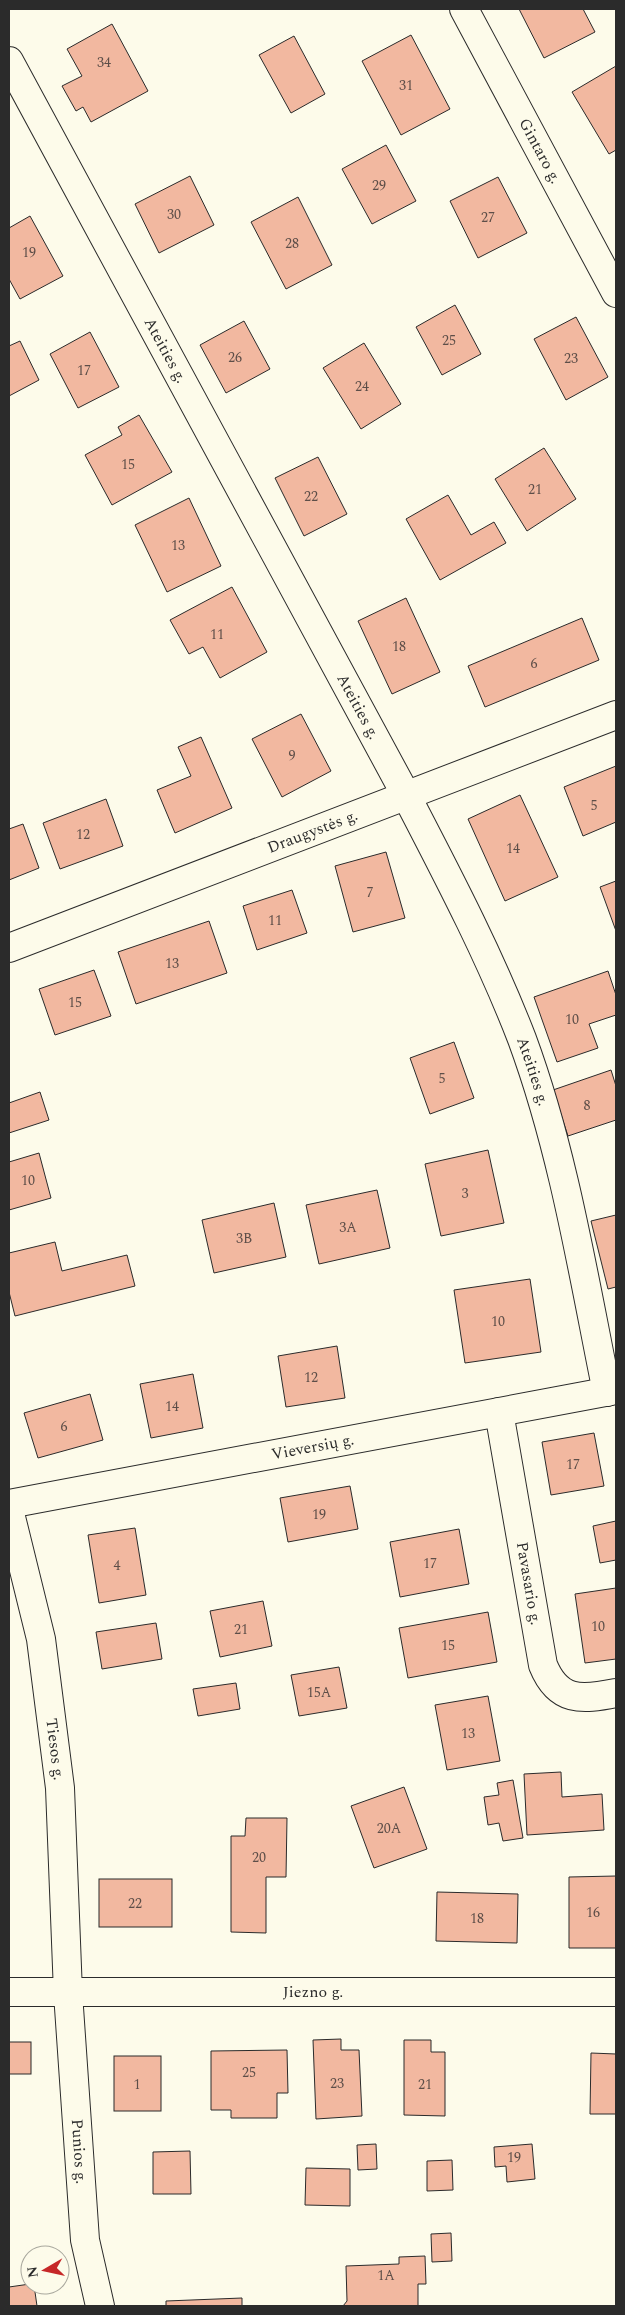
<svg xmlns="http://www.w3.org/2000/svg" width="625" height="2315" viewBox="0 0 625 2315" font-family="Spectral,serif">
<style>
.building{fill:#f2b8a0;stroke:#2b2b2b}
.lines{fill:none;stroke-linecap:round;stroke-linejoin:round}
.street-casing{stroke:#2b2b2b;stroke-width:30}
.street{stroke:#fdfbea;stroke-width:28}
.labels{text-anchor:middle;dominant-baseline:central;stroke-width:4;stroke-linejoin:round;paint-order:stroke}
.number-label{font-size:14px;fill:#5d4e48}
.street-label{font-size:16px;fill:#2b2b2b;stroke:#fdfbea}
</style>
<rect width="100%" height="100%" fill="#fdfbea"/>
<!-- building -->
<g class="building">
<path d="M 519,9 L 583,9 L 595,32 L 544,58 Z"/>
<path d="M 112,24 L 148,91 L 91,122 L 83,107 L 76,111 L 62,86 L 82,76 L 67,49 Z"/>
<path d="M 411,35 L 450,109 L 401,135 L 362,61 Z"/>
<path d="M 294,36 L 325,94 L 291,113 L 259,55 Z"/>
<path d="M 616,66 L 616,150 L 609,154 L 572,92 Z"/>
<path d="M 386,145 L 416,201 L 372,224 L 342,169 Z"/>
<path d="M 190,176 L 214,225 L 159,253 L 135,204 Z"/>
<path d="M 498,177 L 527,233 L 478,258 L 450,201 Z"/>
<path d="M 298,197 L 332,265 L 286,289 L 251,222 Z"/>
<path d="M 30,216 L 63,276 L 20,299 L 9,279 L 9,228 Z"/>
<path d="M 455,305 L 481,354 L 442,375 L 416,327 Z"/>
<path d="M 576,317 L 608,377 L 566,400 L 534,339 Z"/>
<path d="M 244,321 L 270,369 L 226,393 L 200,345 Z"/>
<path d="M 90,332 L 119,387 L 78,408 L 50,354 Z"/>
<path d="M 20,341 L 39,380 L 9,396 L 9,346 Z"/>
<path d="M 364,343 L 401,404 L 361,429 L 323,368 Z"/>
<path d="M 139,415 L 172,472 L 112,505 L 85,455 L 122,435 L 118,427 Z"/>
<path d="M 544,448 L 576,499 L 527,531 L 495,479 Z"/>
<path d="M 318,457 L 347,514 L 304,536 L 275,478 Z"/>
<path d="M 448,495 L 471,535 L 494,522 L 506,543 L 440,580 L 406,519 Z"/>
<path d="M 189,498 L 221,566 L 167,592 L 135,525 Z"/>
<path d="M 232,587 L 267,652 L 220,678 L 203,647 L 189,654 L 170,620 Z"/>
<path d="M 406,598 L 440,672 L 392,694 L 358,621 Z"/>
<path d="M 582,618 L 599,660 L 485,707 L 468,666 Z"/>
<path d="M 301,714 L 331,771 L 282,797 L 252,739 Z"/>
<path d="M 201,737 L 232,808 L 175,833 L 157,790 L 191,776 L 178,747 Z"/>
<path d="M 616,766 L 616,822 L 583,836 L 564,787 Z"/>
<path d="M 520,795 L 558,877 L 505,901 L 468,819 Z"/>
<path d="M 106,799 L 123,846 L 60,869 L 43,823 Z"/>
<path d="M 23,824 L 39,868 L 9,880 L 9,829 Z"/>
<path d="M 386,852 L 405,918 L 353,932 L 335,866 Z"/>
<path d="M 616,881 L 616,931 L 600,887 Z"/>
<path d="M 292,890 L 307,933 L 257,950 L 243,906 Z"/>
<path d="M 209,921 L 227,973 L 136,1004 L 118,952 Z"/>
<path d="M 94,970 L 111,1016 L 55,1035 L 39,989 Z"/>
<path d="M 608,971 L 616,995 L 616,1015 L 589,1024 L 598,1048 L 557,1062 L 534,997 Z"/>
<path d="M 454,1042 L 474,1098 L 430,1114 L 410,1058 Z"/>
<path d="M 611,1070 L 616,1086 L 616,1120 L 568,1136 L 553,1090 Z"/>
<path d="M 40,1092 L 49,1120 L 9,1133 L 9,1103 Z"/>
<path d="M 488,1150 L 504,1223 L 441,1236 L 425,1164 Z"/>
<path d="M 39,1153 L 51,1198 L 9,1210 L 9,1162 Z"/>
<path d="M 377,1190 L 390,1248 L 319,1264 L 306,1205 Z"/>
<path d="M 274,1203 L 286,1257 L 214,1273 L 202,1220 Z"/>
<path d="M 616,1215 L 616,1287 L 608,1289 L 591,1221 Z"/>
<path d="M 55,1242 L 62,1271 L 127,1255 L 135,1286 L 15,1316 L 9,1292 L 9,1253 Z"/>
<path d="M 530,1279 L 541,1352 L 465,1363 L 454,1290 Z"/>
<path d="M 337,1346 L 345,1398 L 286,1407 L 278,1356 Z"/>
<path d="M 193,1374 L 203,1428 L 151,1438 L 140,1384 Z"/>
<path d="M 90,1394 L 103,1440 L 38,1458 L 24,1413 Z"/>
<path d="M 594,1433 L 604,1486 L 551,1495 L 542,1442 Z"/>
<path d="M 350,1486 L 358,1529 L 288,1542 L 280,1498 Z"/>
<path d="M 616,1521 L 616,1560 L 600,1563 L 593,1526 Z"/>
<path d="M 135,1528 L 146,1595 L 99,1603 L 88,1535 Z"/>
<path d="M 459,1529 L 469,1584 L 400,1597 L 390,1542 Z"/>
<path d="M 616,1588 L 616,1659 L 585,1663 L 575,1594 Z"/>
<path d="M 263,1601 L 272,1646 L 220,1657 L 210,1611 Z"/>
<path d="M 488,1612 L 497,1662 L 408,1678 L 399,1628 Z"/>
<path d="M 156,1623 L 162,1659 L 102,1669 L 96,1632 Z"/>
<path d="M 339,1667 L 347,1708 L 299,1716 L 291,1675 Z"/>
<path d="M 236,1683 L 240,1709 L 198,1716 L 193,1689 Z"/>
<path d="M 488,1696 L 500,1761 L 447,1770 L 435,1705 Z"/>
<path d="M 561,1772 L 562,1797 L 602,1794 L 604,1830 L 527,1835 L 524,1774 Z"/>
<path d="M 513,1780 L 523,1838 L 503,1841 L 499,1823 L 488,1825 L 484,1797 L 499,1795 L 497,1783 Z"/>
<path d="M 404,1787 L 427,1849 L 374,1868 L 351,1806 Z"/>
<path d="M 246,1818 L 287,1818 L 286,1877 L 266,1877 L 266,1933 L 231,1932 L 231,1836 L 245,1836 Z"/>
<path d="M 616,1876 L 616,1948 L 569,1948 L 569,1877 Z"/>
<rect x="99" y="1879" width="73" height="48"/>
<path d="M 437,1892 L 518,1894 L 517,1943 L 436,1941 Z"/>
<path d="M 341,2039 L 341,2050 L 359,2050 L 362,2116 L 316,2119 L 313,2040 Z"/>
<path d="M 404,2040 L 431,2040 L 431,2052 L 445,2052 L 445,2116 L 404,2115 Z"/>
<rect x="9" y="2042" width="22" height="32"/>
<path d="M 287,2050 L 288,2093 L 277,2093 L 277,2118 L 231,2118 L 231,2110 L 211,2110 L 211,2051 Z"/>
<path d="M 591,2053 L 616,2054 L 616,2114 L 590,2114 Z"/>
<rect x="114" y="2056" width="47" height="55"/>
<path d="M 376,2144 L 377,2169 L 358,2170 L 357,2145 Z"/>
<path d="M 532,2144 L 535,2179 L 507,2182 L 506,2166 L 495,2167 L 494,2147 Z"/>
<path d="M 190,2151 L 191,2194 L 153,2194 L 153,2152 Z"/>
<path d="M 452,2160 L 453,2190 L 427,2191 L 427,2161 Z"/>
<path d="M 306,2168 L 350,2169 L 350,2206 L 305,2205 Z"/>
<path d="M 451,2233 L 452,2261 L 432,2262 L 431,2234 Z"/>
<path d="M 425,2256 L 426,2284 L 418,2284 L 418,2306 L 343,2306 L 347,2301 L 346,2266 L 399,2264 L 399,2257 Z"/>
<path d="M 30,2284 L 34,2285 L 37,2306 L 9,2306 L 9,2287 Z"/>
<path d="M 242,2298 L 242,2306 L 166,2306 L 166,2301 Z"/>
</g>
<g class="lines">
<!-- street casing -->
<g class="street-casing">
<g id="street">
<path id="s1" d="M 464,9 L 616,293"/>
<path id="s2" d="M 9,61 L 407,797 C 448,876 490,956 522,1039 C 564,1153 583,1274 607,1392"/>
<path id="s3" d="M 9,948 L 616,715"/>
<path id="s4" d="M 499,1412 L 543,1665 C 558,1702 581,1700 616,1693"/>
<path id="s5" d="M 9,1504 L 616,1390"/>
<path id="s6" d="M 9,1509 L 41,1639 L 60,1788 L 68,1993 L 85,2240 L 100,2306"/>
<path id="s7" d="M 9,1992 L 616,1992"/>
</g>
</g>
<!-- street -->
<use href="#street" class="street"/>
</g>
<g class="labels">
<!-- number labels -->
<g class="number-label">
<text x="104" y="62">34</text>
<text x="406" y="85">31</text>
<text x="379" y="185">29</text>
<text x="174" y="214">30</text>
<text x="488" y="217">27</text>
<text x="292" y="243">28</text>
<text x="29" y="252">19</text>
<text x="449" y="340">25</text>
<text x="235" y="357">26</text>
<text x="571" y="358">23</text>
<text x="84" y="370">17</text>
<text x="362" y="386">24</text>
<text x="128" y="464">15</text>
<text x="535" y="489">21</text>
<text x="311" y="496">22</text>
<text x="178" y="545">13</text>
<text x="217" y="634">11</text>
<text x="399" y="646">18</text>
<text x="534" y="663">6</text>
<text x="292" y="755">9</text>
<text x="594" y="805">5</text>
<text x="83" y="834">12</text>
<text x="513" y="848">14</text>
<text x="370" y="892">7</text>
<text x="275" y="920">11</text>
<text x="172" y="963">13</text>
<text x="75" y="1002">15</text>
<text x="572" y="1019">10</text>
<text x="442" y="1078">5</text>
<text x="587" y="1105">8</text>
<text x="28" y="1180">10</text>
<text x="465" y="1193">3</text>
<text x="348" y="1227">3A</text>
<text x="244" y="1238">3B</text>
<text x="498" y="1321">10</text>
<text x="311" y="1377">12</text>
<text x="172" y="1406">14</text>
<text x="64" y="1426">6</text>
<text x="573" y="1464">17</text>
<text x="319" y="1514">19</text>
<text x="430" y="1563">17</text>
<text x="117" y="1565">4</text>
<text x="598" y="1626">10</text>
<text x="241" y="1629">21</text>
<text x="448" y="1645">15</text>
<text x="319" y="1692">15A</text>
<text x="468" y="1733">13</text>
<text x="389" y="1828">20A</text>
<text x="259" y="1857">20</text>
<text x="135" y="1903">22</text>
<text x="593" y="1912">16</text>
<text x="477" y="1918">18</text>
<text x="249" y="2072">25</text>
<text x="337" y="2083">23</text>
<text x="137" y="2084">1</text>
<text x="425" y="2084">21</text>
<text x="514" y="2157">19</text>
<text x="386" y="2275">1A</text>
</g>
<!-- street labels -->
<g class="street-label">
<text stroke="none"><textPath href="#s1" startOffset="161">Gintaro g.</textPath></text>
<text stroke="none"><textPath href="#s2" startOffset="329">Ateities g.</textPath></text>
<text stroke="none"><textPath href="#s2" startOffset="734">Ateities g.</textPath></text>
<text stroke="none"><textPath href="#s3" startOffset="325">Draugystės g.</textPath></text>
<text stroke="none"><textPath href="#s2" startOffset="1139">Ateities g.</textPath></text>
<text stroke="none"><textPath href="#s5" startOffset="309">Vieversių g.</textPath></text>
<text stroke="none"><textPath href="#s4" startOffset="174">Pavasario g.</textPath></text>
<text stroke="none"><textPath href="#s6" startOffset="245">Tiesos g.</textPath></text>
<text stroke="none"><textPath href="#s7" startOffset="304">Jiezno g.</textPath></text>
<text stroke="none"><textPath href="#s6" startOffset="648">Punios g.</textPath></text>
</g>
</g>
<!-- border -->
<rect width="625" height="2315" fill="none" stroke="#2b2b2b" stroke-width="20"/>
<!-- north arrow -->
<g transform="translate(45 2270) rotate(261)"><circle r="24" fill="#fdfbea" stroke="#a9a89e"/>
<path d="M0-4L9 19L0 12L-9 19Z" fill="#c62828"/>
<text y="-8" font-size="14" font-weight="bold" text-anchor="middle" fill="#2b2b2b">N</text>
</g>
</svg>
